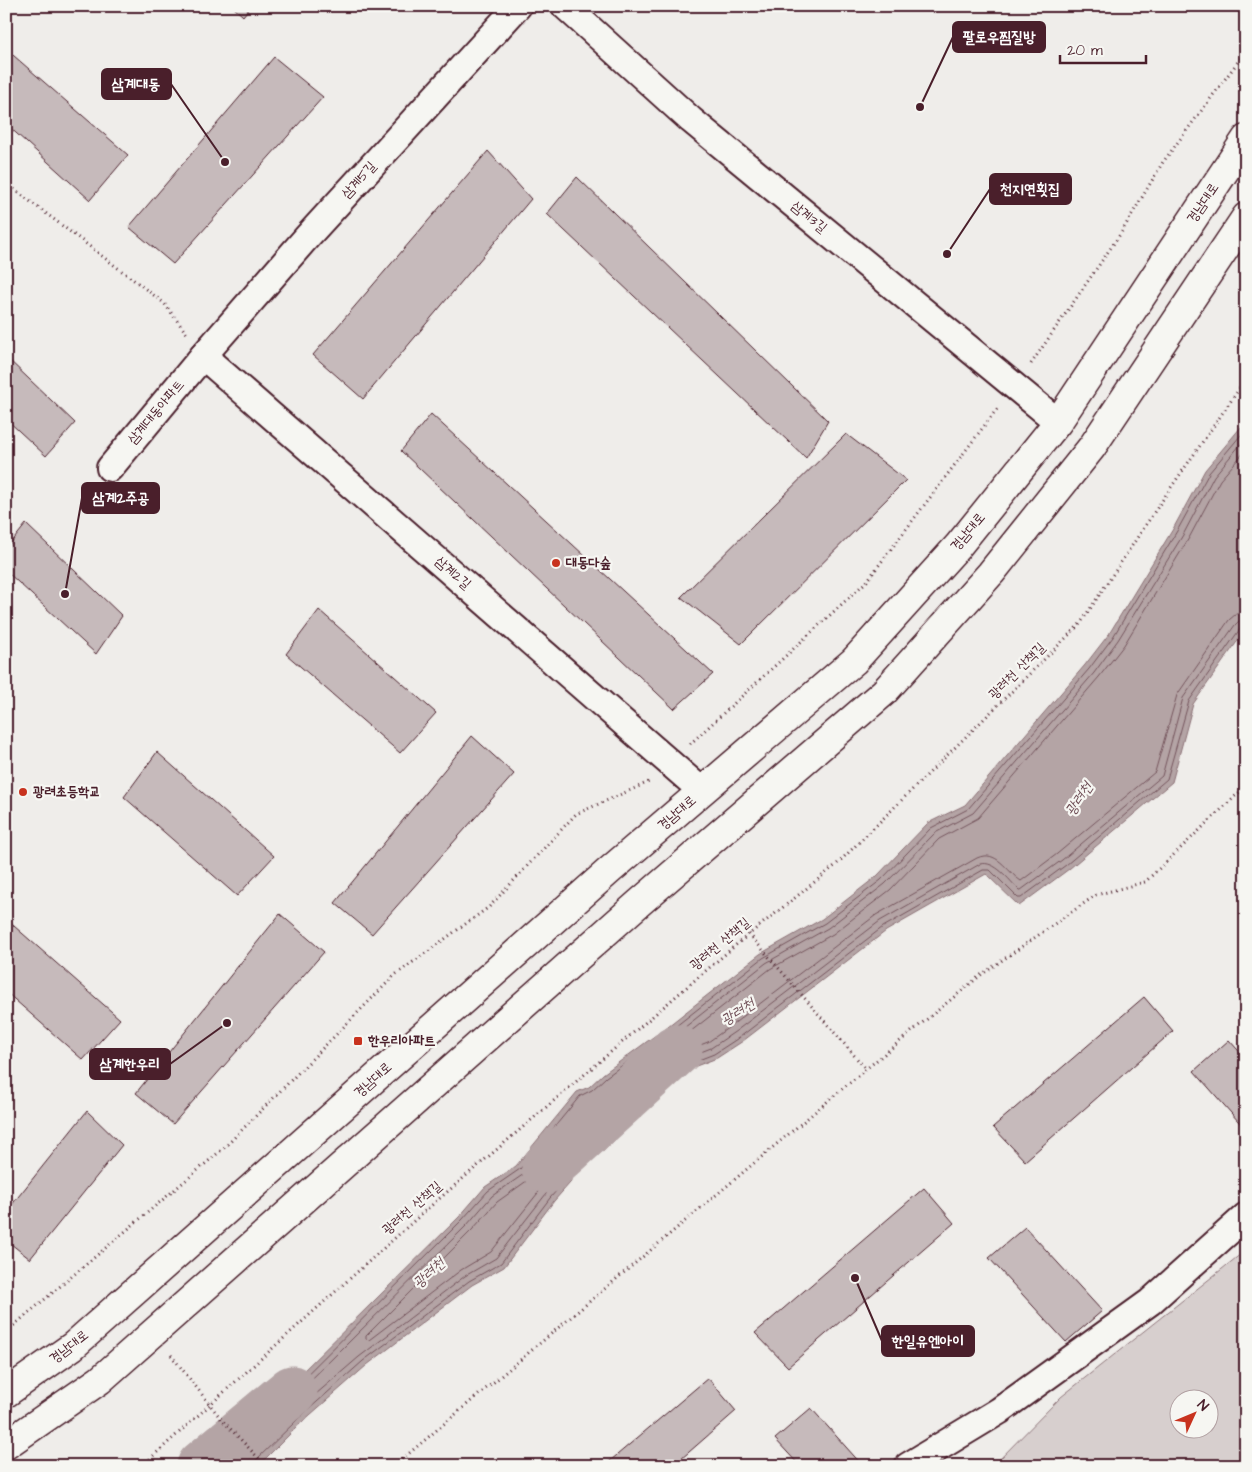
<svg xmlns="http://www.w3.org/2000/svg" width="1252" height="1472" viewBox="0 0 1252 1472" font-family="'Architects Daughter','Poor Story',sans-serif">
<style>
.green{fill:#d7cfce;stroke:#90777c;fill-rule:evenodd}
.water{fill:#b4a4a5;stroke:#8a6f74}
.lines{fill:none;stroke-linecap:round;stroke-linejoin:round}
.shore{stroke:#74545c;stroke-width:1}
.river{stroke:#b4a4a5;stroke-width:51}
.building{fill:#c6babb;stroke:#4a1f2b}
.street-casing{stroke:#4a1f2b;stroke-width:30}
.highway-casing{stroke:#4a1f2b;stroke-width:31}
.path{stroke:#4a1f2b;stroke-width:3;stroke-dasharray:1 4;stroke-linecap:butt}
.street{stroke:#f6f6f2;stroke-width:26}
.highway{stroke:#f6f6f2;stroke-width:28}
.poi-dot{fill:#c8321e;stroke:#f6f6f2;stroke-width:2}
.labels{text-anchor:middle;dominant-baseline:central;stroke-width:4.5;stroke-linejoin:round;paint-order:stroke}
.street-label{font-size:14px;fill:#4a1f2b;stroke:#f6f6f2}
.poi-label{font-size:14px;font-weight:bold;fill:#4a1f2b;stroke:#f6f6f2;text-anchor:start}
.water-label{font-size:15px;font-style:italic;fill:#6f4e56;stroke:#f6f6f2}
.leader{fill:none;stroke:#4a1f2b;stroke-width:2}
.callout-dot{fill:#4a1f2b;stroke:#f6f6f2;stroke-width:2}
.callout{fill:#4a1f2b;stroke:#4a1f2b;stroke-width:2}
.callout-label{font-size:15px;text-anchor:middle;font-weight:bold;fill:#fff}
</style>
<rect width="100%" height="100%" fill="#efedea"/>
<filter id="ink" filterUnits="userSpaceOnUse"><feTurbulence type="fractalNoise" baseFrequency=".02" numOctaves="2"/><feDisplacementMap in="SourceGraphic" scale="10" xChannelSelector="R" yChannelSelector="G"/><feConvolveMatrix kernelMatrix="1 2 1 2 8 2 1 2 1" color-interpolation-filters="sRGB"/></filter>
<g filter="url(#ink)">
<!-- green -->
<path class="green" d="M 1246,1250 L 1246,1466 L 993,1466 L 1061,1397 ZM 1180,1400 L 1210,1400 L 1210,1430 L 1180,1430 Z"/>
<!-- water -->
<path class="water" d="M 1246,421 L 1246,629 L 1193,704 L 1172,782 L 1069,869 L 1019,906 L 986,874 L 886,931 L 743,1041 L 717,1058 L 649,1084 L 611,1104 L 584,1141 L 570,1183 L 554,1201 L 504,1267 L 472,1285 L 367,1365 L 302,1422 L 258,1466 L 207,1466 L 459,1217 L 485,1187 L 516,1166 L 577,1092 L 589,1087 L 603,1074 L 668,1026 L 760,954 L 822,919 L 877,876 L 928,823 L 965,805 L 1085,665 L 1109,634 L 1173,529 L 1205,470 Z"/>
<g class="lines">
<!-- shore -->
<g class="shore">
<path d="M 1246,450 L 1220,480 L 1189,538 L 1124,645 L 1099,677 L 978,818 L 939,839 L 890,890 L 833,934 L 770,969 L 662,1054 L 661,1058 L 664,1059 L 708,1042 L 732,1025 L 876,915 L 977,858 C 997,849 1006,871 1021,881 L 1057,854 L 1155,772 L 1177,695 L 1229,620 L 1236,614 L 1246,613"/>
<path d="M 561,1142 L 563,1145 L 553,1174 L 491,1252 L 461,1270 L 369,1340 L 366,1339 L 366,1336 L 472,1230 L 497,1202 L 528,1180 L 559,1143 Z"/>
<path d="M 215,1466 L 462,1220 L 488,1191 L 520,1169 L 580,1096 L 592,1090 L 606,1077 L 671,1030 L 763,958 L 825,923 L 881,880 L 931,828 L 968,809 L 1089,669 L 1113,637 L 1177,531 L 1209,473 L 1246,429"/>
<path d="M 224,1466 L 467,1225 L 492,1196 L 524,1174 L 584,1101 L 600,1093 L 610,1082 L 675,1035 L 766,963 L 828,928 L 885,884 L 935,833 L 973,813 L 1094,673 L 1118,640 L 1183,535 L 1214,476 L 1246,438"/>
<path d="M 248,1466 L 249,1460 L 251,1456 L 294,1413 L 359,1357 L 465,1276 L 496,1258 L 546,1194 L 560,1177 L 574,1136 L 603,1096 L 645,1074 L 711,1048 L 736,1031 L 880,921 L 980,864 C 995,860 1009,880 1019,890 L 1021,890 L 1062,860 L 1162,776 L 1183,698 L 1235,625 L 1239,621 L 1246,620"/>
<path d="M 254,1466 L 256,1460 L 299,1418 L 363,1361 L 469,1281 L 501,1263 L 550,1198 L 565,1181 L 580,1139 L 607,1100 L 647,1080 L 714,1054 L 740,1037 L 883,927 L 983,870 L 990,870 L 1018,898 L 1021,898 L 1066,865 L 1167,779 L 1189,701 L 1240,629 L 1246,626"/>
</g>
<!-- river -->
<g class="river">
<path d="M 547,1168 L 677,1050"/>
<path d="M 202,1466 L 292,1391"/>
</g>
</g>
<!-- building -->
<g class="building">
<path d="M 232,6 L 251,6 L 243,16 Z"/>
<path d="M 6,49 L 128,155 L 90,200 L 6,124 Z"/>
<path d="M 274,57 L 323,97 L 173,264 L 129,227 Z"/>
<path d="M 488,151 L 531,199 L 363,399 L 313,355 Z"/>
<path d="M 577,177 L 828,421 L 806,458 L 547,214 Z"/>
<path d="M 6,357 L 75,423 L 46,456 L 6,419 Z"/>
<path d="M 431,414 L 713,674 L 674,709 L 401,451 Z"/>
<path d="M 846,434 L 906,480 L 741,644 L 681,597 Z"/>
<path d="M 26,524 L 122,616 L 96,654 L 6,571 L 6,549 Z"/>
<path d="M 319,610 L 436,713 L 400,753 L 286,654 Z"/>
<path d="M 472,736 L 514,774 L 372,934 L 335,903 Z"/>
<path d="M 157,752 L 274,856 L 237,896 L 124,797 Z"/>
<path d="M 280,914 L 324,952 L 173,1124 L 136,1093 Z"/>
<path d="M 6,919 L 120,1019 L 83,1060 L 6,992 Z"/>
<path d="M 1144,997 L 1173,1031 L 1025,1161 L 993,1127 Z"/>
<path d="M 1229,1040 L 1246,1059 L 1246,1130 L 1194,1071 Z"/>
<path d="M 87,1111 L 122,1145 L 30,1259 L 6,1240 L 6,1212 Z"/>
<path d="M 924,1188 L 954,1223 L 788,1367 L 755,1333 Z"/>
<path d="M 1025,1227 L 1102,1311 L 1066,1342 L 989,1258 Z"/>
<path d="M 708,1378 L 736,1411 L 673,1466 L 604,1466 Z"/>
<path d="M 811,1408 L 863,1466 L 800,1466 L 775,1439 Z"/>
</g>
<g class="lines">
<!-- street casing -->
<g class="street-casing">
<g id="street">
<path d="M 565,6 L 691,120 L 1058,422"/>
<path d="M 203,356 L 702,791"/>
<path d="M 110,468 L 203,356 L 307,237 L 518,6"/>
<path d="M 908,1466 L 999,1411 L 1150,1302 L 1246,1216"/>
</g>
</g>
<!-- highway casing -->
<g class="highway-casing">
<g id="highway">
<path d="M 6,1393 L 73,1346 L 610,870 L 854,661 L 958,546 L 1058,422 L 1246,139"/>
<path d="M 6,1445 L 100,1380 L 639,903 L 884,692 L 991,573 L 1092,447 L 1246,217"/>
</g>
</g>
<!-- path -->
<g class="path">
<path d="M 6,183 L 164,303 L 187,334"/>
<path d="M 1031,364 L 1121,233 L 1163,162 L 1246,51"/>
<path d="M 690,744 L 867,581 L 997,409"/>
<path d="M 749,934 L 866,1069"/>
<path d="M 6,1332 L 224,1148 L 395,975 L 489,907 L 576,814 L 649,782"/>
<path d="M 171,1355 L 222,1420 L 266,1466"/>
<path d="M 142,1466 L 426,1210 L 737,944 L 836,865 L 1080,624 L 1159,505 L 1246,379"/>
<path d="M 394,1466 L 866,1069 L 981,975 L 1096,895 L 1145,882 L 1246,786"/>
</g>
<!-- street -->
<use href="#street" class="street"/>
<!-- highway -->
<use href="#highway" class="highway"/>
</g>
</g>
<!-- markers -->
<g class="poi-dot">
<circle cx="556" cy="563" r="5"/>
<circle cx="23" cy="792" r="5"/>
<rect x="353" y="1036" width="10" height="10" rx="2.5"/>
</g>
<g class="labels">
<!-- street labels -->
<g class="street-label">
<text transform="translate(359 180) rotate(-48)">삼계5길</text>
<text transform="translate(1203 203) rotate(-56)">경남대로</text>
<text transform="translate(809 217) rotate(39)">삼계3길</text>
<text transform="translate(156 412) rotate(-50)">삼계대동아파트</text>
<text transform="translate(968 532) rotate(-50)">경남대로</text>
<text transform="translate(453 573) rotate(41)">삼계2길</text>
<text transform="translate(1017 671) rotate(-45)">광려천 산책길</text>
<text transform="translate(677 813) rotate(-41)">경남대로</text>
<text transform="translate(720 944) rotate(-40)">광려천 산책길</text>
<text transform="translate(373 1080) rotate(-42)">경남대로</text>
<text transform="translate(412 1208) rotate(-41)">광려천 산책길</text>
<text transform="translate(69 1347) rotate(-38)">경남대로</text>
</g>
<!-- poi labels -->
<g class="poi-label">
<text x="566" y="563">대동다숲</text>
<text x="33" y="792">광려초등학교</text>
<text x="368" y="1041">한우리아파트</text>
</g>
<!-- water labels -->
<g class="water-label">
<text transform="translate(1079 799) rotate(-56)">광려천</text>
<text transform="translate(738 1012) rotate(-32)">광려천</text>
<text transform="translate(429 1273) rotate(-42)">광려천</text>
</g>
</g>
<!-- callouts -->
<path class="leader" d="M920 107L953 37M225 162L171 84M947 254L990 189M65 594L82 498M227 1023L170 1064M855 1278L882 1341"/>
<g class="callout-dot">
<circle cx="920" cy="107" r="5"/>
<circle cx="225" cy="162" r="5"/>
<circle cx="947" cy="254" r="5"/>
<circle cx="65" cy="594" r="5"/>
<circle cx="227" cy="1023" r="5"/>
<circle cx="855" cy="1278" r="5"/>
</g>
<g class="callout">
<rect x="953" y="22" width="92" height="30" rx="5"/>
<rect x="102" y="69" width="69" height="30" rx="5"/>
<rect x="990" y="174" width="81" height="30" rx="5"/>
<rect x="82" y="483" width="77" height="30" rx="5"/>
<rect x="90" y="1049" width="80" height="30" rx="5"/>
<rect x="882" y="1326" width="92" height="30" rx="5"/>
</g>
<g class="callout-label">
<text x="999" y="42">팔로우찜질방</text>
<text x="136" y="89">삼계대동</text>
<text x="1030" y="194">천지연횟집</text>
<text x="121" y="503">삼계2주공</text>
<text x="130" y="1069">삼계한우리</text>
<text x="928" y="1346">한일유엔아이</text>
</g>
<!-- margin -->
<rect width="1252" height="1472" fill="none" stroke="#f6f6f2" stroke-width="25"/>
<rect x="12" y="12" width="1227" height="1447" fill="none" stroke="#4a1f2b" stroke-width="2" filter="url(#ink)"/>
<!-- north arrow -->
<g transform="translate(1194 1414) rotate(46)"><circle r="24" fill="#f6f6f2" stroke="#b1a0a2"/>
<path d="M0-4L9 19L0 12L-9 19Z" fill="#c8321e"/>
<text y="-8" font-size="14" font-weight="bold" text-anchor="middle" fill="#4a1f2b">N</text>
</g>
<!-- scale -->
<path d="M1060 55v8h86v-8" fill="none" stroke="#4a1f2b" stroke-width="2.5"/>
<text x="1067" y="55" font-size="15" fill="#4a1f2b" stroke="#f6f6f2" stroke-width="4" paint-order="stroke">20 m</text>
</svg>
